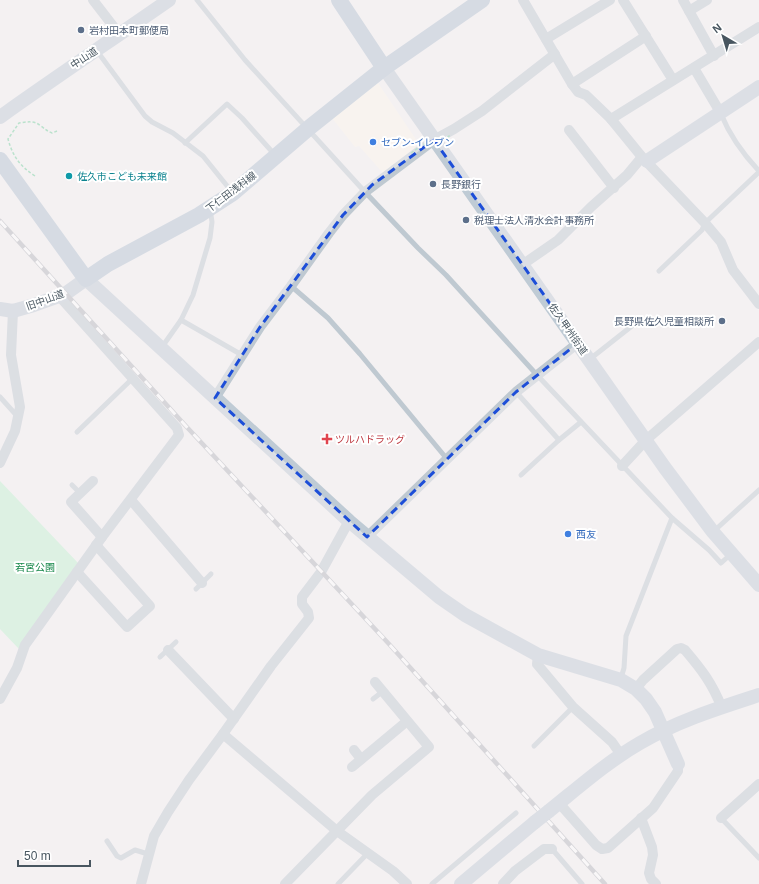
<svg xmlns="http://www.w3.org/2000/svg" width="759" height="884" viewBox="0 0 759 884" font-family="Helvetica,'Noto Sans JP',sans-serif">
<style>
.commercial{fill:#fdf7ec}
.green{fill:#c0f1d1}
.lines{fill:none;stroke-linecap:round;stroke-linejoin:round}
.path{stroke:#76d1a0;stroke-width:1.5;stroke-dasharray:3 2;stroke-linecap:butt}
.lane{stroke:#bfc9d1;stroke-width:5}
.street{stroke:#bfc9d1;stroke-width:10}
.secondary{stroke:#bfcbd5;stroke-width:14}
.primary{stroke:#b1c2d1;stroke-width:16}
.rail-casing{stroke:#b3b7bc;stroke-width:4.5}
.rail{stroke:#fff;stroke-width:3;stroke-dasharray:9;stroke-linecap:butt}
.path-bridge{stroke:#76d1a0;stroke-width:1.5;stroke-dasharray:3 2;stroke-linecap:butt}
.secondary-bridge{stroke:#bfcbd5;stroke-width:14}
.marked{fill:none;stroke:#1d4ed8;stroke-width:3;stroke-dasharray:8 5;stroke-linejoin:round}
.service-dot{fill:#5c6f8a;stroke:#fff;stroke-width:1.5}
.shop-dot{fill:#3f7fe0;stroke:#fff;stroke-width:1.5}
.culture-dot{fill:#0f9aa8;stroke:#fff;stroke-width:1.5}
.health-dot{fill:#e0444e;stroke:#fff;stroke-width:1.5}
.labels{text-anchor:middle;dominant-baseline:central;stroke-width:4;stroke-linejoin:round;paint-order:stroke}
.service-label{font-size:10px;fill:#4e5e75;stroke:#fff;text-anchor:start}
.street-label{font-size:10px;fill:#485660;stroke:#fff}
.shop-label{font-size:10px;fill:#366cbe;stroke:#fff;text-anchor:start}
.culture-label{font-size:10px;fill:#0d838f;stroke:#fff;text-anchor:start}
.health-label{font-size:10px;fill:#be3a42;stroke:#fff;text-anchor:start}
.park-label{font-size:10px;fill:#148648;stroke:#fff}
</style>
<rect width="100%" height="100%" fill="#f4f1f2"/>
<!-- commercial -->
<path class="commercial" d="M 378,83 L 419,144 L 383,173 L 359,146 L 355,147 L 332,118 Z"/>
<!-- green -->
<path class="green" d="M 0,481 L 79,564 L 19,649 L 0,629 Z"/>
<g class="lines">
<!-- path -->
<path class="path" d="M 35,176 C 20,166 13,157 8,139 L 19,123 C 27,122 34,120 41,126 C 45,129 47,131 52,133 L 57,131"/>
<!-- lane -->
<g class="lane">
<path d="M 197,0 L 245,60 L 365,192 L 418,248 L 446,275 L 537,375 L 672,518 L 709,550 L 721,563 L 731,554"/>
<path d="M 97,51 L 145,116 L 152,122 L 173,133 L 203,156 L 232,192"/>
<path d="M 721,114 C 730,136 743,154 759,171"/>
<path d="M 185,143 L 227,104 L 242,118 L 275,155"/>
<path d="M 659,271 L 702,230 L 705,223 L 759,172"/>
<path d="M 291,286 L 328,318 L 360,354 L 447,459"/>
<path d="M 181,320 L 242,355"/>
<path d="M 162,347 L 181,320 L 193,295 L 210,238 L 212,222 L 211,215 L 208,211"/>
<path d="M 590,359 L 642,318"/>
<path d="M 516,392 L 559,440 L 521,475"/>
<path d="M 0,397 L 18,417"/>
<path d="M 77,432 L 133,378"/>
<path d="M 559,440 L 581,422"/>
<path d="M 72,485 L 80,493"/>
<path d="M 714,531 L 759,490"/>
<path d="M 196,589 L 211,574"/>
<path d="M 160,657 L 176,642"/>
<path d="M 621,678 L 624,668 L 626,636 L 672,518"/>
<path d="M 373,699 L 382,692"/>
<path d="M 534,746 L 573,707"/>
<path d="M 721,818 L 759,858"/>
<path d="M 107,841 L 117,856 L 121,858 L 135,850 L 148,854"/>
<path d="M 552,849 L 582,884"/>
<path d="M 338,884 L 368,853"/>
<path d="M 432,884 L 516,813"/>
</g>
<!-- street -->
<g class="street">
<path d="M 93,0 L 120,35"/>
<path d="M 523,0 L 572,84 L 578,92 L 586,95 L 611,119 L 642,157 L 705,223 L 721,242 L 733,270 L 759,304"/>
<path d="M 623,0 L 673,80"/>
<path d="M 683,0 L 714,56"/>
<path d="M 689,11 L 707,0"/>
<path d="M 546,39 L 610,0"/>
<path d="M 694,68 L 720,112"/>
<path d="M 572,84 L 646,36"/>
<path d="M 611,119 L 759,27"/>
<path d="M 569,130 L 614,188"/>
<path d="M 522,265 L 558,240 L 591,207 L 627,175 L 642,157"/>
<path d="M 215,398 L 260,327 L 291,286 L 329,233 L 343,215 L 365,192 L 434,140 L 454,129 L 482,111 L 555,54"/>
<path d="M 0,463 L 15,431 L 20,407 L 11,355 L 13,311"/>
<path d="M 622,466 L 646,440 L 759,342"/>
<path d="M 93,481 L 71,502 L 102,537"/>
<path d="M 131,500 L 202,583"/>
<path d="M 367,537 L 516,392 L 578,343"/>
<path d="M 77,572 L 127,627 L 150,606 L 96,545"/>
<path d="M 168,650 L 234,719"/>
<path d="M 538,655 L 537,664 L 573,707 L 612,742 L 621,755"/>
<path d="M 636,689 L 643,680 L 677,649 L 681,648 L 685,650 C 702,670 712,683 722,708"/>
<path d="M 0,699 L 17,668 L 25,645 L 102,537 L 179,435 L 177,428 L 59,296"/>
<path d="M 223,734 L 337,831 L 393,871 L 407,884"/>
<path d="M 354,750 L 361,759"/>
<path d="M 352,767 L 406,722"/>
<path d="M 559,803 L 596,845 L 602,849 L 608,848 L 653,808 L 678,771 L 678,764"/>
<path d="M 641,818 L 652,847 L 653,855 L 649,873 L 651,879 L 656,884"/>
<path d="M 721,818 L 759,784"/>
<path d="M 141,884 L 154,836 L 168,812 L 189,780 L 223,734 L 271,666 L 309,618 L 308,612 L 302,604 L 302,597 L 321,572 L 349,521"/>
<path d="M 285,884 L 372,795 L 429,747 L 375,682"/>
<path d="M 503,884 L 515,871 L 544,849 L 552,849"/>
</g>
<!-- secondary -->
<g class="secondary">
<path d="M 384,68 L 665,468 L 713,532 L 759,585"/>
<path d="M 0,117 C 56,77 113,39 169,0"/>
<path d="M 647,161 L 759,87"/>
<path d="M 0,309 L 13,311 L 34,305 L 65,294 L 86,279 L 349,521 L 439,597 L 465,615 L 538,655 L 621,680 L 636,689 L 646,699 L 655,712 L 678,764"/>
<path d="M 549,811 C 579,787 607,762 640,743 C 677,721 719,708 759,695"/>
<path d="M 461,884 L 535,822"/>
</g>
<!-- primary -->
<g class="primary">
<path d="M 339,0 L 384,68"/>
<path d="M 0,160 L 86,279 L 108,264 L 199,215 L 233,193 L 310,127 L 384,68 L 482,0"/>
</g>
<!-- rail casing -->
<g class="rail-casing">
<path id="rail" d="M 0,221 L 184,424 L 389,644 L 605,884"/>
</g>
<!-- rail -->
<use href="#rail" class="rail"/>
<!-- path-bridge -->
<path class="path-bridge" d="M 411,153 L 422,145 L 448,137 L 451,134"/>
<!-- secondary-bridge -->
<path class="secondary-bridge" d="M 535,822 L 549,811"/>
</g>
<!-- marked area -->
<path d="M0 0H759V884H0ZM 434,140 L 578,343 L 516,392 L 367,537 L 215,398 L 260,327 L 343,215 L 372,185 Z" fill="#f4f1f2" fill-opacity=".55" fill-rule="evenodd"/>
<path class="marked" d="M 434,140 L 578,343 L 516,392 L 367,537 L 215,398 L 260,327 L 343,215 L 372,185 Z"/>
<!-- markers -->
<g class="service-dot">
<circle cx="81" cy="30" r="4"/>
<circle cx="433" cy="184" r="4"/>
<circle cx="466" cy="220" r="4"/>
<circle cx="722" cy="321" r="4"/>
</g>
<g class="shop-dot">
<circle cx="373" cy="142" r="4"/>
<circle cx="568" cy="534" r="4"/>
</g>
<circle class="culture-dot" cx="69" cy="176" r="4"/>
<path class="health-dot" d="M325 433h4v4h4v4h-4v4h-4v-4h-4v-4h4z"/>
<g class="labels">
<!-- service labels -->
<g class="service-label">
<text x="89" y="30">岩村田本町郵便局</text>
<text x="441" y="184">長野銀行</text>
<text x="474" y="220">税理士法人清水会計事務所</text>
<text x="714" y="321" text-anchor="end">長野県佐久児童相談所</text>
</g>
<!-- street labels -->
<g class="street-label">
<text transform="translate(84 58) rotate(-33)">中山道</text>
<text transform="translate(231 192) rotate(-37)">下仁田浅科線</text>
<text transform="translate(45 300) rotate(-20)">旧中山道</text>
<text transform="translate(568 329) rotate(55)">佐久甲州街道</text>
</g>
<!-- shop labels -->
<g class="shop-label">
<text x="381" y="142">セブン-イレブン</text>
<text x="576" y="534">西友</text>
</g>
<!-- culture labels -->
<g class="culture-label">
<text x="77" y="176">佐久市こども未来館</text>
</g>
<!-- health labels -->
<g class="health-label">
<text x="335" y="439">ツルハドラッグ</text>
</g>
<!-- park labels -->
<g class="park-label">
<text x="35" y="567">若宮公園</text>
</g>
</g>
<!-- north arrow -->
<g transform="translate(723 36) rotate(322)" stroke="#ffffff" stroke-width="3" paint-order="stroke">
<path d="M0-3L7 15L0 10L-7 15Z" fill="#485660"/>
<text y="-6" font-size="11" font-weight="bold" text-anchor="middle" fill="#485660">N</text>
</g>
<!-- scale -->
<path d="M18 860v6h72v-6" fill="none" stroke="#485660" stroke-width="2"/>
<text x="24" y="860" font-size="12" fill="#485660" stroke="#ffffff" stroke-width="3" paint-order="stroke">50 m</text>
</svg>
